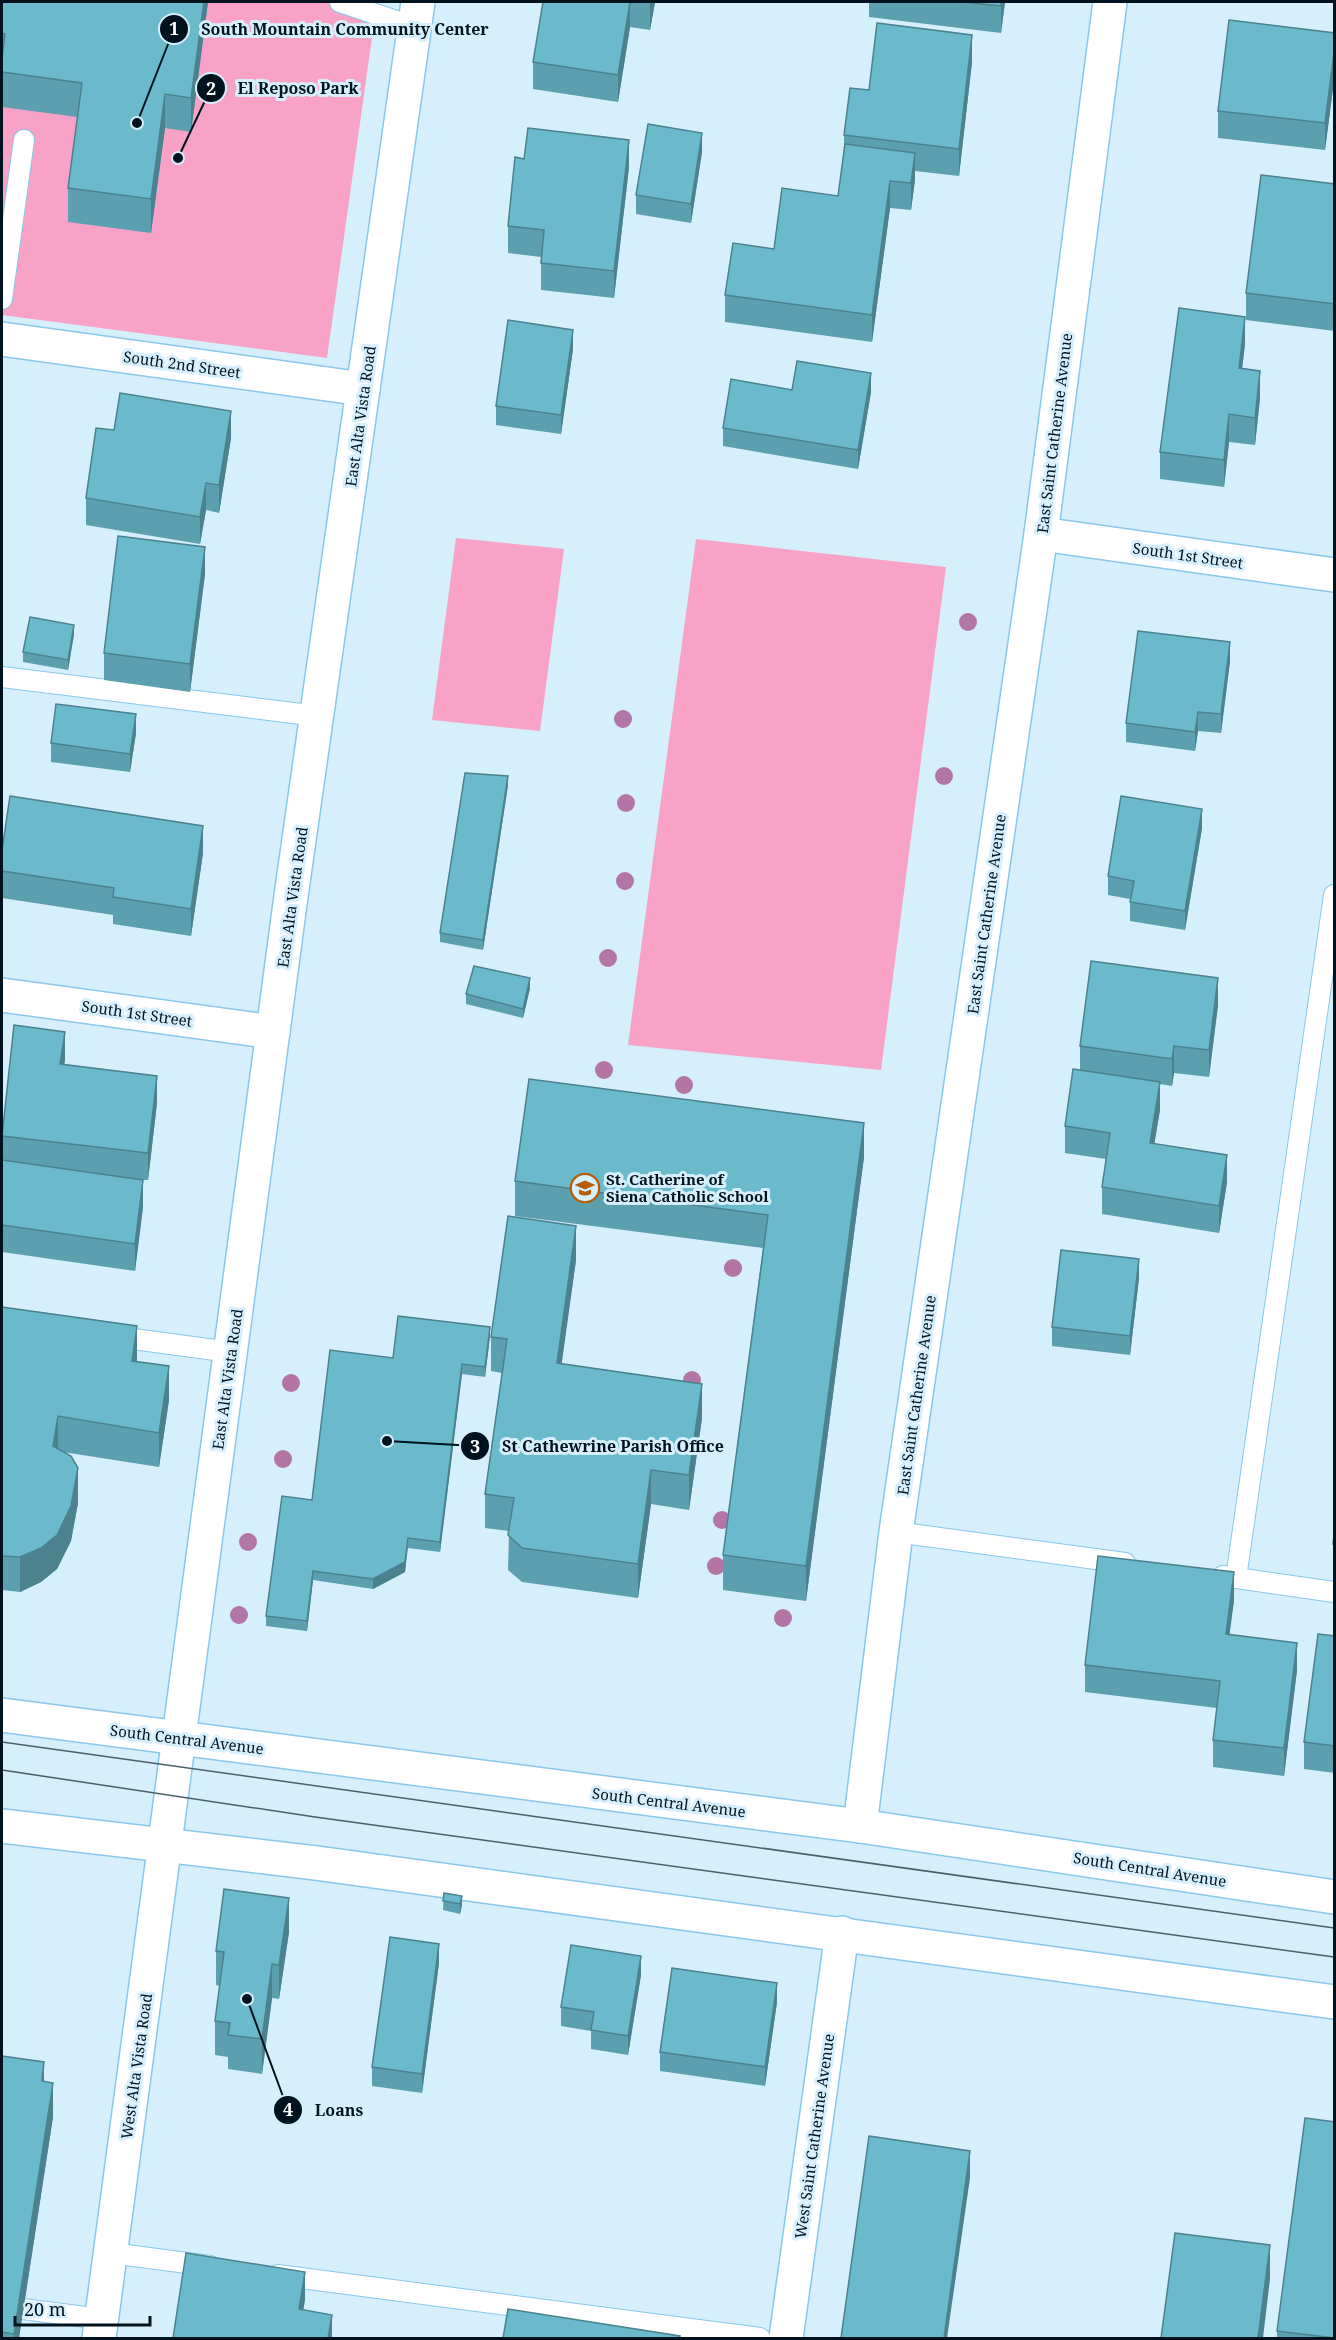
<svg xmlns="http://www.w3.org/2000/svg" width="1336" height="2340" viewBox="0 0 1336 2340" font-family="'Noto Serif',serif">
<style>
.green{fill:#f8a2c7}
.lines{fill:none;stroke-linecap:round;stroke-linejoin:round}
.service-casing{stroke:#88c8ea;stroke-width:22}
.minor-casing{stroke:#88c8ea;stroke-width:36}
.secondary-casing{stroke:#88c8ea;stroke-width:36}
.service{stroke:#fff;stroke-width:20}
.minor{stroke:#fff;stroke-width:33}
.secondary{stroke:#fff;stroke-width:33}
.tram{stroke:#4a5f6b;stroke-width:1.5}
.tree{fill:#b374a6}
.wall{fill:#5ca0af}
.shaded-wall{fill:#4b828e}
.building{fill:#6bbacb;stroke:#4b828e;stroke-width:1.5}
.labels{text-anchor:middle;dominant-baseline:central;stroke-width:6;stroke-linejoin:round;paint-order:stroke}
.street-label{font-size:15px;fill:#00121e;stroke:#d6effd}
.poi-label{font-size:15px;font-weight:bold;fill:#00121e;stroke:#d6effd;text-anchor:start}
.leader{fill:none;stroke:#00121e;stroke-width:2}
.callout-dot{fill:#00121e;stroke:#d6effd;stroke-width:2}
.mark-label{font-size:18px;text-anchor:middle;font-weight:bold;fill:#fff}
.callout-label{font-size:16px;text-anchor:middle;font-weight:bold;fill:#00121e;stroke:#d6effd;stroke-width:6;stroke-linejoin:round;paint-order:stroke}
</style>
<rect width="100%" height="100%" fill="#d6effd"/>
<!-- green -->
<g class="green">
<path d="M 2,2 L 377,2 L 327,358 L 2,315 Z"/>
<path d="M 456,538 L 564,549 L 540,731 L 432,720 Z"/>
<path d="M 696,539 L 946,567 L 881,1070 L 628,1045 Z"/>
</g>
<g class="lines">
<!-- service casing -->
<g class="service-casing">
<g id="service">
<path d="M 340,2 L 414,27"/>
<path d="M 2,299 L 24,140"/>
<path d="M 2,677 L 317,716"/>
<path d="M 111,1336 L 230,1352"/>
<path d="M 896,1532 L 1125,1563"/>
<path d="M 1223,1576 L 1334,1592"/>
<path d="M 1236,1578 L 1334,895"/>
<path d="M 111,2253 L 210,2266"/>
<path d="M 278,2275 L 760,2338"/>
<path d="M 23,2309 L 101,2319"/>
</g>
</g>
<!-- minor casing -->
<g class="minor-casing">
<g id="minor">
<path d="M 2,339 L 363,389"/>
<path d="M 1041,534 L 1334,575"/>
<path d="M 2,995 L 273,1032"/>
<path d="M 860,1826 L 896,1532 L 1041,534 L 1110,2"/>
<path d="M 99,2338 L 291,896 L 418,2"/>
<path d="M 786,2338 L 842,1933"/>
</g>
</g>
<!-- secondary casing -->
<g class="secondary-casing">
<g id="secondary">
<path d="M 2,1715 L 860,1826 L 1334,1897"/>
<path d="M 2,1826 L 316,1863 L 1334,2002"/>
</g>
</g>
<!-- service -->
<use href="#service" class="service"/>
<!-- minor -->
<use href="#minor" class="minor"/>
<!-- secondary -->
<use href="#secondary" class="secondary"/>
<!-- tram -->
<g class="tram">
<path d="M 2,1742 L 1334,1928"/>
<path d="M 2,1770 L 315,1817 L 1334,1957"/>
</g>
</g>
<!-- trees -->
<g class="tree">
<circle cx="968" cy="622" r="9"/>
<circle cx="623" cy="719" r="9"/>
<circle cx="944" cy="776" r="9"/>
<circle cx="626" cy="803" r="9"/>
<circle cx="625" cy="881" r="9"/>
<circle cx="608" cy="958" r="9"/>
<circle cx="604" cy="1070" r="9"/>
<circle cx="684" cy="1085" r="9"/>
<circle cx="733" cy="1268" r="9"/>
<circle cx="692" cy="1380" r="9"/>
<circle cx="291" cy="1383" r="9"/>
<circle cx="283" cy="1459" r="9"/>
<circle cx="722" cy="1520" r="9"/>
<circle cx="248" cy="1542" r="9"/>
<circle cx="716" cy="1566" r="9"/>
<circle cx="239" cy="1615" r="9"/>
<circle cx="783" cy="1618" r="9"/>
</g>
<!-- wall -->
<g class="wall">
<path d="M 2,2 L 208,2 L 191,132 L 165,128 L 151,233 L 68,222 L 68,188 L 77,117 L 2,107 Z"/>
<path d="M 543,2 L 655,2 L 650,30 L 630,27 L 618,102 L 533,89 L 533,62 Z"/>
<path d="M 869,2 L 1005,2 L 1001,33 L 869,17 Z"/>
<path d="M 1335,33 L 1335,73 L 1325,150 L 1218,138 L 1218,111 Z"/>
<path d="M 972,62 L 959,176 L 915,171 L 915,180 L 911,210 L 890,208 L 872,342 L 725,322 L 725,295 L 774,249 L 838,196 L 844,146 L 844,135 L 869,90 Z"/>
<path d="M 702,152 L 691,223 L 636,214 L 636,195 Z"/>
<path d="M 629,167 L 614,298 L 541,290 L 541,257 L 508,253 L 508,226 Z"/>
<path d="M 1335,184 L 1335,331 L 1246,320 L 1246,293 Z"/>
<path d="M 1245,344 L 1242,368 L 1260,398 L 1255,445 L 1229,442 L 1224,487 L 1160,479 L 1160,452 Z"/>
<path d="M 573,349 L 561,434 L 496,425 L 496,406 Z"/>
<path d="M 792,390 L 871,392 L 858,469 L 723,446 L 723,428 Z"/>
<path d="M 114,430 L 231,438 L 219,513 L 206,510 L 200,544 L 86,525 L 86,498 Z"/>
<path d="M 205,574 L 190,692 L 104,680 L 104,653 Z"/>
<path d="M 74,634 L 68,670 L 23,662 L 23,652 Z"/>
<path d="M 1230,661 L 1221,733 L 1198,731 L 1195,751 L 1126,742 L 1126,723 Z"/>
<path d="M 136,733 L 130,772 L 51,762 L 51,743 Z"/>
<path d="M 508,785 L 483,950 L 440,942 L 440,933 Z"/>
<path d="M 1202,828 L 1185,930 L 1130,921 L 1130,899 L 1108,895 L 1108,876 Z"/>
<path d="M 2,850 L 203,853 L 191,936 L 113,924 L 113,915 L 2,898 Z"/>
<path d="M 530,988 L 523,1018 L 466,1004 L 466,994 Z"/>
<path d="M 1218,1005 L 1209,1077 L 1174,1073 L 1172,1086 L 1160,1084 L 1160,1110 L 1154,1144 L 1227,1182 L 1219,1233 L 1102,1214 L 1102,1187 L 1106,1159 L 1065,1153 L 1065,1126 L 1080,1070 L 1080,1046 Z"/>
<path d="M 65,1059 L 64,1065 L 157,1103 L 148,1180 L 140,1180 L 143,1207 L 135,1271 L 2,1252 L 2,1135 Z"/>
<path d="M 864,1157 L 806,1601 L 723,1590 L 723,1555 L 763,1248 L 515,1216 L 515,1181 Z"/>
<path d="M 576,1260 L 561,1364 L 702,1418 L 689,1510 L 651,1504 L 638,1598 L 522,1582 L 508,1570 L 509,1531 L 485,1528 L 485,1494 L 502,1373 L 491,1371 L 491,1337 Z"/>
<path d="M 1139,1278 L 1130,1355 L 1052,1346 L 1052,1327 Z"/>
<path d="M 2,1307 L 137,1361 L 169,1400 L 159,1467 L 63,1452 L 78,1503 L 71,1541 L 57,1569 L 41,1582 L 20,1592 L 2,1590 Z"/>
<path d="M 490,1336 L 485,1377 L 462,1374 L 440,1552 L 408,1548 L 405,1572 L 373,1589 L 313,1580 L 307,1631 L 266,1626 L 266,1616 L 312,1500 L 393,1358 Z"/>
<path d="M 1335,1528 L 1335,1571 L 1333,1571 L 1333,1544 Z"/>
<path d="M 1234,1600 L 1229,1635 L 1297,1670 L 1284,1776 L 1213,1767 L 1213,1740 L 1217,1708 L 1085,1692 L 1085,1665 Z"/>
<path d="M 1335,1636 L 1335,1773 L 1304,1769 L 1304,1742 Z"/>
<path d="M 444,1893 L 462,1905 L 460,1914 L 443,1910 Z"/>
<path d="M 289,1932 L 279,1999 L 272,1998 L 262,2074 L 228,2069 L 228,2057 L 215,2055 L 215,2021 L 220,1986 L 216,1985 L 216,1951 Z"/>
<path d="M 439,1963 L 422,2093 L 372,2086 L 372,2067 Z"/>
<path d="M 641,1975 L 628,2055 L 591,2049 L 591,2031 L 561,2026 L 561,2007 Z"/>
<path d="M 777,2002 L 765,2086 L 660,2071 L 660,2052 Z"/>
<path d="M 2,2056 L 44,2081 L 53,2117 L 19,2338 L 2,2338 Z"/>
<path d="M 1277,2331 L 1335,2338 L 1277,2338 Z"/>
</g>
<!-- shaded-wall -->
<g class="shaded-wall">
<path d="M 204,2 L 208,2 L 191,132 L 191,98 Z"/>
<path d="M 630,2 L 630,27 L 618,102 L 618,75 Z"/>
<path d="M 650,2 L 655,2 L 650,30 Z"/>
<path d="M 1001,2 L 1005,2 L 1001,33 Z"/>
<path d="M 972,35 L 972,62 L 959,176 L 959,149 Z"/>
<path d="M 1335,45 L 1335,73 L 1325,150 L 1325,123 Z"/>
<path d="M 165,94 L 165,128 L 151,233 L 151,199 Z"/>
<path d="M 702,133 L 702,152 L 691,223 L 691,204 Z"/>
<path d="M 629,140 L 629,167 L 614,298 L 614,271 Z"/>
<path d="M 915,153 L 915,180 L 911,210 L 911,183 Z"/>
<path d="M 890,181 L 890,208 L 872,342 L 872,315 Z"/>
<path d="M 1245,317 L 1245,344 L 1239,395 L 1239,368 Z"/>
<path d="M 573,330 L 573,349 L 561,434 L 561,415 Z"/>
<path d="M 1260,371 L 1260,398 L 1255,445 L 1255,418 Z"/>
<path d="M 871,373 L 871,392 L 858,469 L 858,450 Z"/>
<path d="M 231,411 L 231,438 L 219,513 L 219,485 Z"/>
<path d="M 1229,414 L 1229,442 L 1224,487 L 1224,460 Z"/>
<path d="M 206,483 L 206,510 L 200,544 L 200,517 Z"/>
<path d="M 205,547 L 205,574 L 190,692 L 190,664 Z"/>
<path d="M 74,625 L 74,634 L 68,670 L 68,660 Z"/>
<path d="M 1230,642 L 1230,661 L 1221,733 L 1221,714 Z"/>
<path d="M 1198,712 L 1198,731 L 1195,751 L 1195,732 Z"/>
<path d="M 136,714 L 136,733 L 130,772 L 130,754 Z"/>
<path d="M 508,776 L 508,785 L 483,950 L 483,940 Z"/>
<path d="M 1202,809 L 1202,828 L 1185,930 L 1185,911 Z"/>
<path d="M 203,826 L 203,853 L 191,936 L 191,909 Z"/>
<path d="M 530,978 L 530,988 L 523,1018 L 523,1009 Z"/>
<path d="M 1218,978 L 1218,1005 L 1209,1077 L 1209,1050 Z"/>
<path d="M 65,1032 L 65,1059 L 60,1092 L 60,1064 Z"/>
<path d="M 1174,1046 L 1174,1073 L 1172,1086 L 1172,1059 Z"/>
<path d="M 157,1076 L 157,1103 L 148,1180 L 148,1153 Z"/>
<path d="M 1160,1082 L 1160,1110 L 1150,1170 L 1150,1143 Z"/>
<path d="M 864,1123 L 864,1157 L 806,1601 L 806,1566 Z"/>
<path d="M 1227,1155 L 1227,1182 L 1219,1233 L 1219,1206 Z"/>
<path d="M 143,1180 L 143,1207 L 135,1271 L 135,1244 Z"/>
<path d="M 576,1226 L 576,1260 L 557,1398 L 557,1363 Z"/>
<path d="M 1139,1259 L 1139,1278 L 1130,1355 L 1130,1336 Z"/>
<path d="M 137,1326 L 137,1361 L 132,1395 L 132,1361 Z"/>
<path d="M 490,1327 L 490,1336 L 485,1377 L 485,1367 Z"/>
<path d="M 462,1364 L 462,1374 L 440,1552 L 440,1542 Z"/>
<path d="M 169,1366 L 169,1400 L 159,1467 L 159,1433 Z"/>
<path d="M 702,1384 L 702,1418 L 689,1510 L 689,1475 Z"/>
<path d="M 58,1416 L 58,1451 L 53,1446 Z"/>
<path d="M 78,1468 L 78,1503 L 71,1541 L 57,1569 L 41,1582 L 20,1592 L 20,1557 Z"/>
<path d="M 651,1470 L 651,1504 L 638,1598 L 638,1564 Z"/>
<path d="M 408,1538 L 405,1572 L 373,1589 L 373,1579 Z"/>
<path d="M 313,1571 L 313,1580 L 307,1631 L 307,1621 Z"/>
<path d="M 1234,1572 L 1234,1600 L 1226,1662 L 1226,1634 Z"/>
<path d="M 1297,1643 L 1297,1670 L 1284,1776 L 1284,1748 Z"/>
<path d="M 462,1896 L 462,1905 L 460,1914 L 460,1904 Z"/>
<path d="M 289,1898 L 289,1932 L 279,1999 L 279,1965 Z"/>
<path d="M 439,1944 L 439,1963 L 422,2093 L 422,2074 Z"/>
<path d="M 641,1956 L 641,1975 L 628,2055 L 628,2036 Z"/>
<path d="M 272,1964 L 272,1998 L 262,2074 L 262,2039 Z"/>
<path d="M 777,1983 L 777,2002 L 765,2086 L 765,2067 Z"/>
<path d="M 44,2062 L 44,2096 L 42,2081 Z"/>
<path d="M 53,2083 L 53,2117 L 19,2338 L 14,2338 Z"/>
<path d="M 970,2151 L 970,2178 L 947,2338 L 944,2338 Z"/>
<path d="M 1270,2245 L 1270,2279 L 1263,2338 L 1258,2338 Z"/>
<path d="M 305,2272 L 305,2300 L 299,2337 L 299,2309 Z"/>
<path d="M 332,2315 L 332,2338 L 328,2338 Z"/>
</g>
<!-- building -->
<g class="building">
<path d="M 2,2 L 204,2 L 191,98 L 165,94 L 151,199 L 68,188 L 82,83 L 2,72 L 2,58 L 5,34 L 2,33 Z"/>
<path d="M 543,2 L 630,2 L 618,75 L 533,62 Z"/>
<path d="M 962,2 L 1001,2 L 1001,6 Z"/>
<path d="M 1229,20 L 1335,33 L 1335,45 L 1325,123 L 1218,111 Z"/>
<path d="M 877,23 L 972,35 L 959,149 L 844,135 L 850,88 L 869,90 Z"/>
<path d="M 648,124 L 702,133 L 691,204 L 636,195 Z"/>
<path d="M 528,128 L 629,140 L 614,271 L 541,263 L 544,230 L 508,226 L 515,157 L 524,159 Z"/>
<path d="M 845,144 L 915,153 L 911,183 L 890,181 L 872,315 L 725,295 L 733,243 L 774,249 L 782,188 L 838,196 Z"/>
<path d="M 1261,175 L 1335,184 L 1335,304 L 1246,293 Z"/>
<path d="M 1179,308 L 1245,317 L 1239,368 L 1260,371 L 1255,418 L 1229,414 L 1224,460 L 1160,452 Z"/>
<path d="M 508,320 L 573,330 L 561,415 L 496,406 Z"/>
<path d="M 797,361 L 871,373 L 858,450 L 723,428 L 731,379 L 792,390 Z"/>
<path d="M 120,393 L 231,411 L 219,485 L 206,483 L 200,517 L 86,498 L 96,428 L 114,430 Z"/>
<path d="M 118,536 L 205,547 L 190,664 L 104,653 Z"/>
<path d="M 30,617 L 74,625 L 68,660 L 23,652 Z"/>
<path d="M 1138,631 L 1230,642 L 1221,714 L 1198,712 L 1195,732 L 1126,723 Z"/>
<path d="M 56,704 L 136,714 L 130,754 L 51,743 Z"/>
<path d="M 465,773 L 508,776 L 483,940 L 440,933 Z"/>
<path d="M 10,796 L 203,826 L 191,909 L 113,897 L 114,888 L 2,871 L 2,850 Z"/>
<path d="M 1121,796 L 1202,809 L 1185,911 L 1130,902 L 1134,881 L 1108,876 Z"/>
<path d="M 1091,961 L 1218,978 L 1209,1050 L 1174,1046 L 1172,1059 L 1080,1046 Z"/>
<path d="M 474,966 L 530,978 L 523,1009 L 466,994 Z"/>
<path d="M 14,1025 L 65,1032 L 60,1064 L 157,1076 L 148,1153 L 2,1136 Z"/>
<path d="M 1073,1069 L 1160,1082 L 1150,1143 L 1227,1155 L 1219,1206 L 1102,1187 L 1110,1133 L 1065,1126 Z"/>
<path d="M 529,1079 L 864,1123 L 806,1566 L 723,1555 L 768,1215 L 515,1181 Z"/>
<path d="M 2,1160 L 143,1180 L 135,1244 L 2,1225 Z"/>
<path d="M 508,1216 L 576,1226 L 557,1363 L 702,1384 L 689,1475 L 651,1470 L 638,1564 L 522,1548 L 508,1535 L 514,1498 L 485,1494 L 507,1339 L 491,1337 Z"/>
<path d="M 1061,1250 L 1139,1259 L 1130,1336 L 1052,1327 Z"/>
<path d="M 2,1307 L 137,1326 L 132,1361 L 169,1366 L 159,1433 L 58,1416 L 53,1446 L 71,1456 L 78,1468 L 71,1506 L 57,1535 L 41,1548 L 20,1557 L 2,1556 Z"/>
<path d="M 398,1316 L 490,1327 L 485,1367 L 462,1364 L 440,1542 L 408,1538 L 405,1562 L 373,1579 L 313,1571 L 307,1621 L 266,1616 L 282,1496 L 312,1500 L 330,1350 L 393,1358 Z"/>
<path d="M 1335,1528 L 1335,1544 L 1333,1544 Z"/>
<path d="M 1098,1556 L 1234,1572 L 1226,1634 L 1297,1643 L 1284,1748 L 1213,1740 L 1220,1681 L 1085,1665 Z"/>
<path d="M 1318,1634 L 1335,1636 L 1335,1746 L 1304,1742 Z"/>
<path d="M 224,1889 L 289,1898 L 279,1965 L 272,1964 L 262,2039 L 228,2035 L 230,2023 L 215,2021 L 224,1952 L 216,1951 Z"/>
<path d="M 444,1893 L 462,1896 L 460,1904 L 443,1901 Z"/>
<path d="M 390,1937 L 439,1944 L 422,2074 L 372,2067 Z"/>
<path d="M 571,1945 L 641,1956 L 628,2036 L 591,2030 L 594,2012 L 561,2007 Z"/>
<path d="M 672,1968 L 777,1983 L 765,2067 L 660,2052 Z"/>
<path d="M 2,2056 L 44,2062 L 42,2081 L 53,2083 L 14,2334 L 2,2332 Z"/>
<path d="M 1305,2118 L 1335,2122 L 1335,2338 L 1277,2331 Z"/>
<path d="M 869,2136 L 970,2151 L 944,2338 L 841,2338 Z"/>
<path d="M 1175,2233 L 1270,2245 L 1258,2338 L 1161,2338 Z"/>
<path d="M 186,2253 L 305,2272 L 299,2309 L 332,2315 L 328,2338 L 173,2338 Z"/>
<path d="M 508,2309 L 680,2336 L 680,2338 L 503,2338 Z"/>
</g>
<!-- icons -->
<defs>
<g id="school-ring" transform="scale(1.5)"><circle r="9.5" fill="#d6effd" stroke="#b85b08" stroke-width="1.5"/><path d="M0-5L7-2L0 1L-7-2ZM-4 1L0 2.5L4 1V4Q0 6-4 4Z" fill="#b85b08"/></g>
</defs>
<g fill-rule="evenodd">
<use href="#school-ring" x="585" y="1188"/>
</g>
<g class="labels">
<!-- street labels -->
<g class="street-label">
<text transform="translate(182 364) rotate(8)">South 2nd Street</text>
<text transform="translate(360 416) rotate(-82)">East Alta Vista Road</text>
<text transform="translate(1054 433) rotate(-83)">East Saint Catherine Avenue</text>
<text transform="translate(1188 555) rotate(8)">South 1st Street</text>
<text transform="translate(292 897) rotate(-82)">East Alta Vista Road</text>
<text transform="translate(986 914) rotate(-82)">East Saint Catherine Avenue</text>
<text transform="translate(137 1013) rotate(8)">South 1st Street</text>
<text transform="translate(227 1379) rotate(-82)">East Alta Vista Road</text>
<text transform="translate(916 1395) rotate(-82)">East Saint Catherine Avenue</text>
<text transform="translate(187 1739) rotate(7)">South Central Avenue</text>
<text transform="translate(669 1802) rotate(7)">South Central Avenue</text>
<text transform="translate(1150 1869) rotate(9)">South Central Avenue</text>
<text transform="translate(136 2066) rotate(-82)">West Alta Vista Road</text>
<text transform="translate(814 2136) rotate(-82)">West Saint Catherine Avenue</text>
</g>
<!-- poi labels -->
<g class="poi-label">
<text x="606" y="1179">St. Catherine of<tspan x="606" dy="17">Siena Catholic School</tspan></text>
</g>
</g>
<!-- callouts -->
<path class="leader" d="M137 123L174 29M178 158L211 88M387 1441L475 1446M247 1999L288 2110"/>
<g class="callout-dot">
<circle cx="137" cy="123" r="6"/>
<circle cx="178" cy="158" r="6"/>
<circle cx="387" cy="1441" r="6"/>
<circle cx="247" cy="1999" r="6"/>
<circle cx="174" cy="29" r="15"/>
<circle cx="211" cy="88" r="15"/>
<circle cx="475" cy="1446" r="15"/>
<circle cx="288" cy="2110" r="15"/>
</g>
<g class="mark-label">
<text x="174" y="35">1</text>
<text x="211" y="95">2</text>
<text x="475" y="1453">3</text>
<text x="288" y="2116">4</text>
</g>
<g class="callout-label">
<text x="345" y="35">South Mountain Community Center</text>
<text x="298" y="94">El Reposo Park</text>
<text x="613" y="1452">St Cathewrine Parish Office</text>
<text x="339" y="2116">Loans</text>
</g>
<!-- border -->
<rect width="1336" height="2340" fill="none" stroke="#00121e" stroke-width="6"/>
<!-- scale -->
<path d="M15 2316v9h135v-9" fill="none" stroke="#00121e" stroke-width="3"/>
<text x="24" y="2316" font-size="18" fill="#00121e" stroke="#d6effd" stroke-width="4.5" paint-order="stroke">20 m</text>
</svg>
